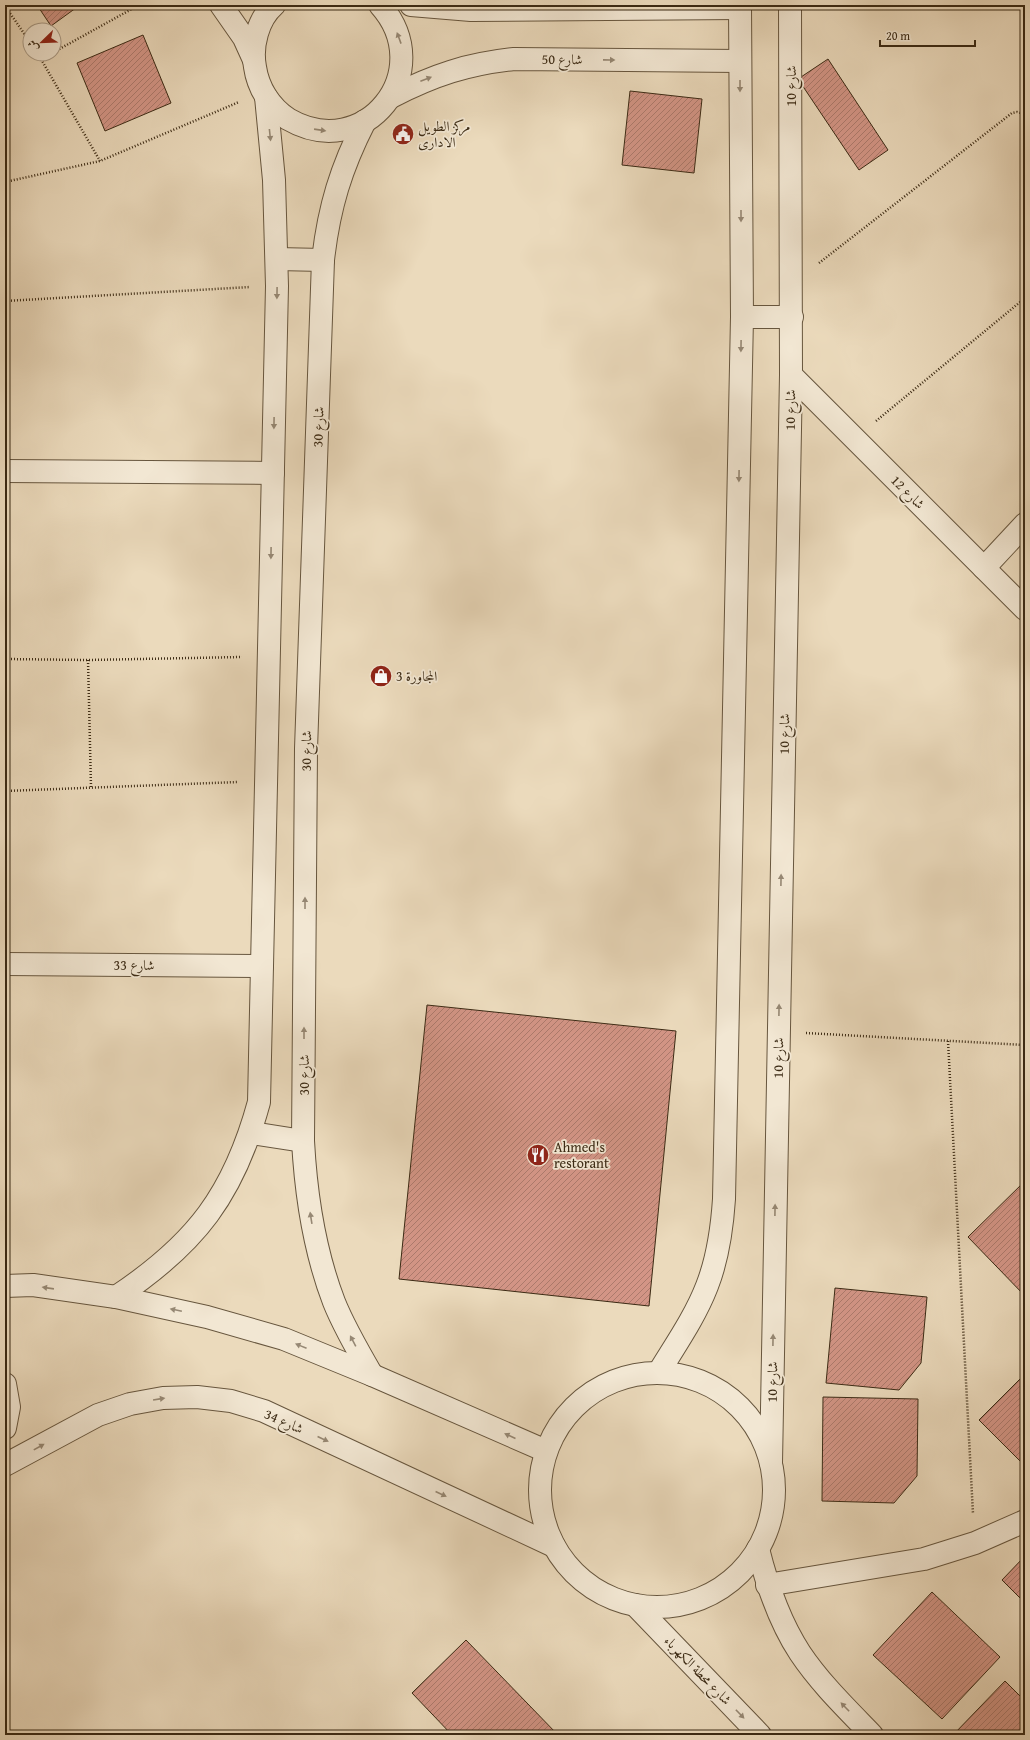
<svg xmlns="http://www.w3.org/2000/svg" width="1030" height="1740" viewBox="0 0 1030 1740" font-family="'Gentium Book Plus',Amiri,serif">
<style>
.building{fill:url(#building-hatch);stroke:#3b2a14}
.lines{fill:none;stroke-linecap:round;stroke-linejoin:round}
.minor-casing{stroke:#67563e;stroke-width:24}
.path{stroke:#3b2a14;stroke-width:2.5;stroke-dasharray:1 2;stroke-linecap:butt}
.minor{stroke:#f2e7d3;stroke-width:22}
.oneway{fill:#968874}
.labels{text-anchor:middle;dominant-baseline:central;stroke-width:3.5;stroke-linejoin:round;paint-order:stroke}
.street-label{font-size:14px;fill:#3b2a14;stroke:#f2e7d3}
.poi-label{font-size:14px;fill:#3b2a14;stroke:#f2e7d3;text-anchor:start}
</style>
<defs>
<pattern id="building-hatch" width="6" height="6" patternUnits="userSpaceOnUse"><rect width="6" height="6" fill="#d39586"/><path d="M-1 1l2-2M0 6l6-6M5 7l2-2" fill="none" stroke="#ac7a6c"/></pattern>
</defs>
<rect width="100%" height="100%" fill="#ebdabc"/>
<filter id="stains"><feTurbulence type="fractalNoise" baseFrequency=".005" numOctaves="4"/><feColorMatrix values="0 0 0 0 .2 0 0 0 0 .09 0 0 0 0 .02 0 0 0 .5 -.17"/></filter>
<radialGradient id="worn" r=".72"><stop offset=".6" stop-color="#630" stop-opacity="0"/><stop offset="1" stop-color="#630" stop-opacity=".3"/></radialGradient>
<!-- building -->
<g class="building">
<path d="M 37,5 L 80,5 L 51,26 Z"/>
<path d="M 143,35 L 171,103 L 105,131 L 77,63 Z"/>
<path d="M 828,59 L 888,150 L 859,170 L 798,79 Z"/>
<path d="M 630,91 L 702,99 L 694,173 L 622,165 Z"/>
<path d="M 427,1005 L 676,1031 L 649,1306 L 399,1279 Z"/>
<path d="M 1025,1181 L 1025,1296 L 968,1237 Z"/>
<path d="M 835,1288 L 927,1297 L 921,1363 L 899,1390 L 826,1383 Z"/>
<path d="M 1025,1374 L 1025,1466 L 979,1420 Z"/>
<path d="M 823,1397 L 918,1399 L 917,1476 L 894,1503 L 822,1501 Z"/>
<path d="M 1025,1556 L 1025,1603 L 1002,1580 Z"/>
<path d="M 932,1592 L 1000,1657 L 942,1719 L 873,1655 Z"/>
<path d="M 466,1640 L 558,1735 L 452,1735 L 412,1693 Z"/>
<path d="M 1005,1681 L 1025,1701 L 1025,1735 L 953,1735 Z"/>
</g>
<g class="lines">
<!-- minor casing -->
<g class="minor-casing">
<g id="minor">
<path d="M 221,5 L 244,38 L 254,60"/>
<path d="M 274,5 C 258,19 251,46 255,67 C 258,88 270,107 288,119 C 365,164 439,71 380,5"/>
<path d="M 411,5 L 471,10 L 740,8"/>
<path d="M 391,97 C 434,75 467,64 514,59 L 740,61"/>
<path d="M 365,121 C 341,168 329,207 323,260 L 306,749 L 303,1141 C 306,1196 314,1250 334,1302 C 344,1327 358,1351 372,1375"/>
<path d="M 277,259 L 323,260"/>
<path d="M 742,317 L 792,317"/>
<path d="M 791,375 L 1025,609"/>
<path d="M 5,471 L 273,473"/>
<path d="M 984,568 L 1025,524"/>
<path d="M 5,964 L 262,966"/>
<path d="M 251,1133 L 303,1141"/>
<path d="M 5,1286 L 33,1285 L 116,1297 L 207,1317 L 284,1339 L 372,1375 L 546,1451"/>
<path d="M 116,1297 C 196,1244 234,1194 259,1102 L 277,286 L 274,180 L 266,97"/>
<path d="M 659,1372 C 676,1344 695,1317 707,1286 C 718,1258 722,1229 724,1199 L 742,317 L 740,5"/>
<circle cx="657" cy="1490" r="117"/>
<path d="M 5,1384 L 9,1407 L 5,1428"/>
<path d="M 771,1463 L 791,375 L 790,5"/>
<path d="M 5,1465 L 98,1415 L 130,1404 L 163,1398 L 197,1397 L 231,1401 L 264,1411 L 554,1546"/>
<path d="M 758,1549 C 767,1585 779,1621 800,1653 C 820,1683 847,1709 872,1735"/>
<path d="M 767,1585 L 924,1559 L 975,1543 L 1025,1521"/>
<path d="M 635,1605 L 760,1735"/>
</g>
</g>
<!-- path -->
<g class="path">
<path d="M 5,6 L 30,42"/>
<path d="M 54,52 L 139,5"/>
<path d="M 38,54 L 100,161"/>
<path d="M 42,59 L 51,54"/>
<path d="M 5,182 L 100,161 L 239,102"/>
<path d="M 819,263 L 1012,113 L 1017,112 L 1025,114"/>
<path d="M 5,301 L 250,287"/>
<path d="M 876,421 L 1025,298"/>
<path d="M 5,659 L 88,660 L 242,657"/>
<path d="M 88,660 L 91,787"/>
<path d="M 5,791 L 238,782"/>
<path d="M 806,1033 L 1025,1045"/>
<path d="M 948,1041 L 973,1514"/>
</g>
<!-- minor -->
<use href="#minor" class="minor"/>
</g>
<!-- one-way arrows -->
<defs><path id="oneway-solid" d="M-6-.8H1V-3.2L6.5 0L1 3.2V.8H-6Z"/></defs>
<g class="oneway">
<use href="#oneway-solid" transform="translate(399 38) rotate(-110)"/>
<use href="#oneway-solid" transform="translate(609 60) rotate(1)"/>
<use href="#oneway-solid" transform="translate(426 79) rotate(-21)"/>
<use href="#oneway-solid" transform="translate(740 86) rotate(90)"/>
<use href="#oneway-solid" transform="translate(320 130) rotate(8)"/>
<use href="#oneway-solid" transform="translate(270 135) rotate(84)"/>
<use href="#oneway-solid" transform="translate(741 216) rotate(90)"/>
<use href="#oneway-solid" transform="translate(277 293) rotate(91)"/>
<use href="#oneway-solid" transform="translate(741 346) rotate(91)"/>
<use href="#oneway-solid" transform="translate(274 423) rotate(91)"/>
<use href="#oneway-solid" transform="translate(739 476) rotate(91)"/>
<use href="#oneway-solid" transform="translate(271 553) rotate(91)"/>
<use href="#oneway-solid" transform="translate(781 880) rotate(-89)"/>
<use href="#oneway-solid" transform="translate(305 903) rotate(-90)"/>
<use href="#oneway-solid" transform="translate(779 1010) rotate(-89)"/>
<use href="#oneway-solid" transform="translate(304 1033) rotate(-90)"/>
<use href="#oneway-solid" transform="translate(775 1210) rotate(-89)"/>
<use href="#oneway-solid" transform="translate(311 1218) rotate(-99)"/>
<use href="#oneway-solid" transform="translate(48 1288) rotate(-172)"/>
<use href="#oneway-solid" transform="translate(176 1310) rotate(-168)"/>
<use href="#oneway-solid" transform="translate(773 1340) rotate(-89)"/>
<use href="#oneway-solid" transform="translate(353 1341) rotate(-118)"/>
<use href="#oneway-solid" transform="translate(301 1346) rotate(-158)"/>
<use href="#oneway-solid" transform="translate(159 1399) rotate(-9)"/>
<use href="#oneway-solid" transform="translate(510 1436) rotate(-156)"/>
<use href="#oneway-solid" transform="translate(323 1439) rotate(25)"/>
<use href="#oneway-solid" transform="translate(39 1447) rotate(-29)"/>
<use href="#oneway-solid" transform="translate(441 1494) rotate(25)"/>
<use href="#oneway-solid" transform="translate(845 1707) rotate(-134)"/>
<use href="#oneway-solid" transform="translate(740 1714) rotate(46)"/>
</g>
<!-- icons -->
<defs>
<g id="civic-disc" transform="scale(1.15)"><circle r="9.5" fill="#8f2418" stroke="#f2e7d3"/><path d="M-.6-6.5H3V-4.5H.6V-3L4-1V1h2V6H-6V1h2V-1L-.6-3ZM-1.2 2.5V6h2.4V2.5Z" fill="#fff"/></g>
<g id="shop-disc" transform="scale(1.15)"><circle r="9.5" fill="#8f2418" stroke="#f2e7d3"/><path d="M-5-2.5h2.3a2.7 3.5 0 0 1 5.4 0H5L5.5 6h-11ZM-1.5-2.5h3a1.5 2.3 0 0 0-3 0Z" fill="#fff"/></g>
<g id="restaurant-disc" transform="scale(1.15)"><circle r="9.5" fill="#8f2418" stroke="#f2e7d3"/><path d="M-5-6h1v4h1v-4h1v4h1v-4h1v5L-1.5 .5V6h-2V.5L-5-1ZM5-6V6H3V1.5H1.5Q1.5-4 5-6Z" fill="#fff"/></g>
</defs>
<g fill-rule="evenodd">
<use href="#civic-disc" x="403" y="134"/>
<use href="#shop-disc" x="381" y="676"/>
<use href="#restaurant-disc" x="538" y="1155"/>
</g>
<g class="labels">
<!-- street labels -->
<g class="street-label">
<text transform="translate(562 59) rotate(1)">شارع 50</text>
<text transform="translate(791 86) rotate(-90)">شارع 10</text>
<text transform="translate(790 410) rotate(-89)">شارع 10</text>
<text transform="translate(318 427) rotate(-88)">شارع 30</text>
<text transform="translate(908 492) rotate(45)">شارع 12</text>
<text transform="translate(784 734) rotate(-89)">شارع 10</text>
<text transform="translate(306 751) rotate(-89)">شارع 30</text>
<text x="134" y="965">شارع 33</text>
<text transform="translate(778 1058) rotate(-89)">شارع 10</text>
<text transform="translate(304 1075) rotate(-90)">شارع 30</text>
<text transform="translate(772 1382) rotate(-89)">شارع 10</text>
<text transform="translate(284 1421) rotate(24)">شارع 34</text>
<text transform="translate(698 1670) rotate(46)">شارع محطة الكهرباء</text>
</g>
<!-- poi labels -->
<g class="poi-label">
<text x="418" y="126">مركز الطويل<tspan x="418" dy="16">الادارى</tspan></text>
<text x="396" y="676">المجاورة 3</text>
<text x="554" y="1147">Ahmed's<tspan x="554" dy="16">restorant</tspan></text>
</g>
</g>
<!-- margin -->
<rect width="1030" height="1740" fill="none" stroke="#ebdabc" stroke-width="20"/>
<rect x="6" y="6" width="1018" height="1728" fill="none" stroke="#3b2a14" stroke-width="2"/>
<rect x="10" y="10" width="1010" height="1720" fill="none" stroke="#3b2a14"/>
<!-- north arrow -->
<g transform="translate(42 42) rotate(247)"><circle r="19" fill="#f2e7d3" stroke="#a99b87"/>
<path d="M0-3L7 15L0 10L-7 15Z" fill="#8f2418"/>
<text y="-6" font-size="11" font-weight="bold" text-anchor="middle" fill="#3b2a14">ش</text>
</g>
<!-- scale -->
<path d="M880 40v6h95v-6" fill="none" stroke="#3b2a14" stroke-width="2"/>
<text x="886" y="40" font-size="12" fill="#3b2a14" stroke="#f2e7d3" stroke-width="3" paint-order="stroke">20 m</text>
<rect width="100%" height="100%" filter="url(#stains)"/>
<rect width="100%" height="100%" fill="url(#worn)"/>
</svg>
